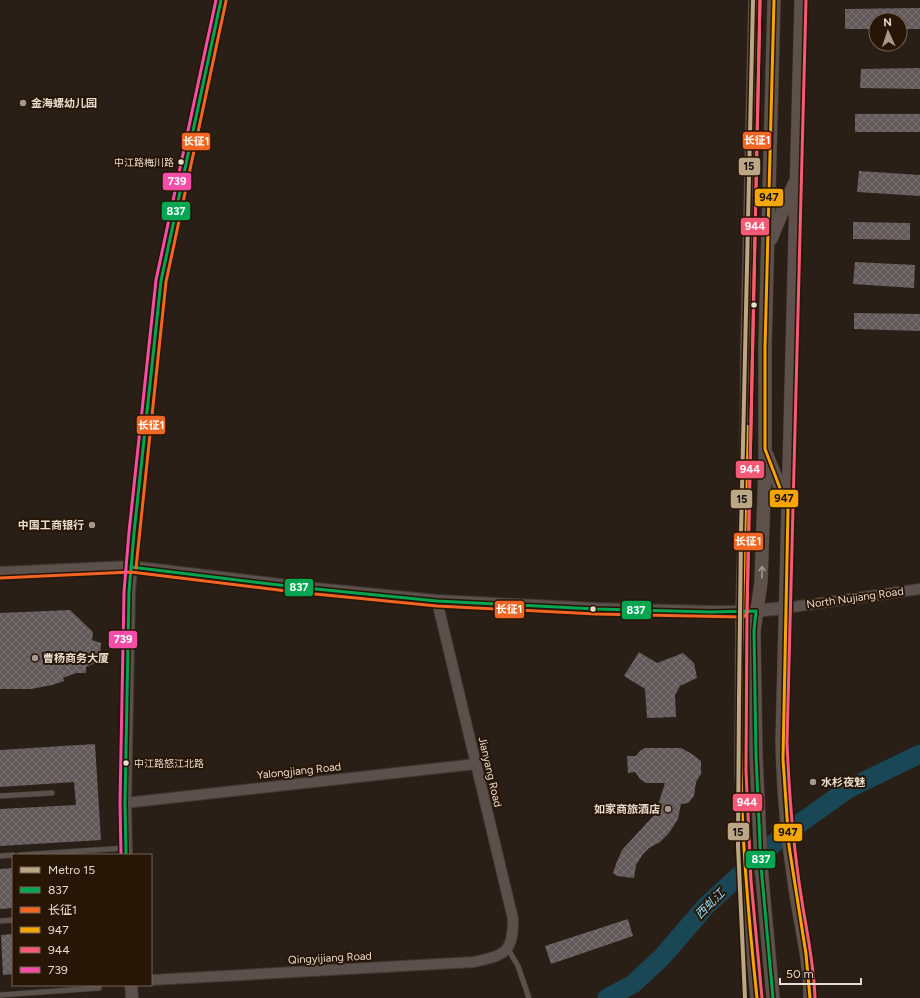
<svg xmlns="http://www.w3.org/2000/svg" width="920" height="998" viewBox="0 0 920 998" font-family="Figtree,'Noto Sans SC',sans-serif">
<style>
.lines{fill:none;stroke-linecap:round;stroke-linejoin:round}
.river{stroke:#1a4756;stroke-width:19}
.building{fill:url(#building-cross-hatch)}
.service-casing{stroke:#423932;stroke-width:6}
.minor-casing{stroke:#423932;stroke-width:12}
.tertiary-casing{stroke:#423932;stroke-width:14}
.secondary-casing{stroke:#423932;stroke-width:14}
.service{stroke:#5b504c;stroke-width:5}
.minor{stroke:#5b504c;stroke-width:10}
.tertiary{stroke:#5b504c;stroke-width:12}
.secondary{stroke:#5e514c;stroke-width:13}
.bus-1-casing{stroke:#271505;stroke-width:6}
.bus-2-casing{stroke:#271505;stroke-width:6}
.bus-3-casing{stroke:#271505;stroke-width:6}
.bus-4-casing{stroke:#271505;stroke-width:6}
.bus-5-casing{stroke:#271505;stroke-width:6}
.bus-1{stroke:#00a651;stroke-width:3}
.bus-2{stroke:#f26522;stroke-width:3}
.bus-3{stroke:#f7a600;stroke-width:3}
.bus-4{stroke:#f75a77;stroke-width:3}
.bus-5{stroke:#f54da8;stroke-width:3}
.metro-1-casing{stroke:#271505;stroke-width:7}
.metro-1{stroke:#bba786;stroke-width:4}
.oneway{stroke:#a3968e}
.poi-dot{fill:#a5998f;stroke:#271505;stroke-width:1.5}
.bus-dot{fill:#e8dbd0;stroke:#271505;stroke-width:1.5}
.labels{text-anchor:middle;dominant-baseline:central;stroke-width:4;stroke-linejoin:round;paint-order:stroke}
.bus-label{font-size:10px;fill:#e8dbd0;stroke:#271505;text-anchor:end}
.poi-label{font-size:11px;font-weight:bold;fill:#e8dbd0;stroke:#271505;text-anchor:start}
.street-label{font-size:11px;fill:#e8dbd0;stroke:#271505}
.water-label{font-size:12px;font-style:italic;fill:#99def8;stroke:#271505}
.line-badge{stroke:#271505;stroke-width:1.5}
.badge-label{font-size:11px;text-anchor:middle;font-weight:bold;fill:#fff}
.pale-badge-label{font-size:11px;text-anchor:middle;font-weight:bold;fill:#111}
</style>
<defs>
<pattern id="building-cross-hatch" width="8" height="8" patternUnits="userSpaceOnUse"><rect width="8" height="8" fill="#635a5b"/><path d="M0 0l8 8M0 8l8-8" fill="none" stroke="#797172"/></pattern>
</defs>
<rect width="100%" height="100%" fill="#291f16"/>
<g class="lines">
<!-- river -->
<path class="river" d="M 607,998 L 633,984 L 662,957 L 706,906 L 782,836 L 848,789 L 920,754"/>
</g>
<!-- building -->
<g class="building">
<path d="M 920,8 L 920,29 L 900,29 L 900,20 L 876,20 L 876,29 L 845,29 L 845,9 Z"/>
<path d="M 920,68 L 920,89 L 860,88 L 861,69 Z"/>
<rect x="855" y="114" width="65" height="18"/>
<path d="M 859,171 L 920,175 L 920,196 L 857,192 Z"/>
<path d="M 853,222 L 910,223 L 910,240 L 853,239 Z"/>
<path d="M 855,262 L 915,265 L 914,288 L 853,284 Z"/>
<path d="M 854,313 L 920,314 L 920,331 L 854,329 Z"/>
<path d="M 70,610 L 93,632 L 92,640 L 101,643 L 100,661 L 86,667 L 86,673 L 76,673 L 63,678 L 64,681 L 52,685 L 31,689 L 0,689 L 0,613 Z"/>
<path d="M 639,652 L 657,663 L 683,653 L 694,663 L 697,678 L 680,686 L 675,695 L 676,717 L 647,718 L 645,689 L 624,676 Z"/>
<path d="M 95,744 L 101,840 L 0,846 L 0,809 L 76,805 L 74,782 L 0,787 L 0,750 Z"/>
<path d="M 645,748 L 681,748 L 692,754 L 701,761 L 701,774 L 696,782 L 694,796 L 688,803 L 681,804 L 678,819 L 669,833 L 660,842 L 649,848 L 643,854 L 636,865 L 634,878 L 617,876 L 613,873 L 616,864 L 622,850 L 655,814 L 665,783 L 646,783 L 640,779 L 635,772 L 628,773 L 627,756 L 636,756 L 640,751 Z"/>
<path d="M 13,868 L 13,908 L 0,909 L 0,869 Z"/>
<path d="M 628,919 L 633,936 L 551,964 L 545,946 Z"/>
<path d="M 13,934 L 13,974 L 3,975 L 1,935 Z"/>
</g>
<g class="lines">
<!-- service casing -->
<g class="service-casing">
<g id="service">
<path d="M 0,796 L 52,793"/>
<path d="M 20,855 L 126,848"/>
<path d="M 0,856 L 13,855"/>
<path d="M 0,921 L 13,920"/>
<path d="M 508,949 L 518,966 L 529,998"/>
<path d="M 0,995 L 99,988"/>
</g>
</g>
<!-- minor casing -->
<g class="minor-casing">
<g id="minor">
<path d="M 785,608 L 920,589"/>
<path d="M 125,803 L 476,764"/>
<path d="M 151,980 L 474,962 C 505,955 513,953 513,919 L 437,601"/>
</g>
</g>
<!-- tertiary casing -->
<g class="tertiary-casing">
<g id="tertiary">
<path d="M 0,573 L 131,567 L 296,587 L 437,601 L 596,609 L 711,612 L 742,612 L 785,608"/>
<path d="M 126,855 L 125,803 L 129,592 L 134,533 L 161,281 L 221,0"/>
<path d="M 131,985 L 132,998"/>
</g>
</g>
<!-- secondary casing -->
<g class="secondary-casing">
<g id="secondary">
<path d="M 755,0 L 747,348 L 746,467 L 742,612 L 741,771 L 746,881 L 757,998"/>
<path d="M 801,0 L 782,742 C 783,788 787,835 794,881 C 799,920 810,958 810,998"/>
<path d="M 771,239 L 794,184"/>
<path d="M 767,455 L 786,503"/>
<path d="M 773,998 L 761,866 L 758,798 L 756,755 L 754,631 L 761,582 L 765,467 L 765,348 L 774,0"/>
</g>
</g>
<!-- service -->
<use href="#service" class="service"/>
<!-- minor -->
<use href="#minor" class="minor"/>
<!-- tertiary -->
<use href="#tertiary" class="tertiary"/>
<!-- secondary -->
<use href="#secondary" class="secondary"/>
<!-- bus-1 casing -->
<g class="bus-1-casing">
<g id="bus-1">
<path d="M 131,567 L 296,587 L 437,601 L 596,609 L 711,612 L 756,611 L 754,631 L 756,755 L 761,866 L 773,998"/>
<path d="M 126,855 L 125,803 L 129,592 L 134,533 L 161,281 L 221,0"/>
</g>
</g>
<!-- bus-2 casing -->
<g class="bus-2-casing">
<g id="bus-2">
<path d="M 136,568 L 166,282 L 226,1"/>
<path d="M 0,578 L 131,572 L 295,592 L 437,606 L 596,614 L 742,617 L 745,616 L 747,612 L 760,0"/>
</g>
</g>
<!-- bus-3 casing -->
<g class="bus-3-casing">
<g id="bus-3">
<path d="M 774,0 L 765,348 L 765,449 L 788,509 L 783,759 L 789,846 L 806,954 L 810,998"/>
<path d="M 747,426 C 746,541 739,656 741,771 C 742,847 749,923 757,998"/>
</g>
</g>
<!-- bus-4 casing -->
<g class="bus-4-casing">
<g id="bus-4">
<path d="M 760,0 L 747,612 L 746,771 L 751,881 L 762,998"/>
<path d="M 806,0 L 787,742 C 789,793 793,844 801,895 C 806,929 814,963 815,998"/>
</g>
</g>
<!-- bus-5 casing -->
<g class="bus-5-casing">
<path id="bus-5" d="M 121,855 L 120,803 L 124,592 L 129,532 L 156,280 L 216,0"/>
</g>
<!-- bus-1 -->
<use href="#bus-1" class="bus-1"/>
<!-- bus-2 -->
<use href="#bus-2" class="bus-2"/>
<!-- bus-3 -->
<use href="#bus-3" class="bus-3"/>
<!-- bus-4 -->
<use href="#bus-4" class="bus-4"/>
<!-- bus-5 -->
<use href="#bus-5" class="bus-5"/>
<!-- metro-1 casing -->
<g class="metro-1-casing">
<path id="metro-1" d="M 745,998 L 738,846 L 739,698 L 741,533 L 753,0"/>
</g>
<!-- metro-1 -->
<use href="#metro-1" class="metro-1"/>
</g>
<!-- one-way arrows -->
<defs><path id="oneway-shaft" d="M-6 0H5M1.5-3L5.5 0L1.5 3" fill="none" stroke-width="1.6" stroke-linecap="round" stroke-linejoin="round"/></defs>
<use class="oneway" href="#oneway-shaft" transform="translate(762 572) rotate(-88)"/>
<!-- markers -->
<g class="poi-dot">
<circle cx="23" cy="103" r="4"/>
<circle cx="92" cy="525" r="4"/>
<circle cx="35" cy="658" r="4"/>
<circle cx="813" cy="782" r="4"/>
<circle cx="668" cy="809" r="4"/>
</g>
<g class="bus-dot">
<circle cx="181" cy="162" r="3.5"/>
<circle cx="754" cy="305" r="3.5"/>
<circle cx="593" cy="609" r="3.5"/>
<circle cx="126" cy="763" r="3.5"/>
</g>
<g class="labels">
<!-- bus labels -->
<g class="bus-label">
<text x="174" y="162">中江路梅川路</text>
<text x="134" y="763" text-anchor="start">中江路怒江北路</text>
</g>
<!-- poi labels -->
<g class="poi-label">
<text x="31" y="103">金海螺幼儿园</text>
<text x="84" y="525" text-anchor="end">中国工商银行</text>
<text x="43" y="658">曹杨商务大厦</text>
<text x="821" y="782">水杉夜魅</text>
<text x="660" y="809" text-anchor="end">如家商旅酒店</text>
</g>
<!-- street labels -->
<g class="street-label">
<text transform="translate(855 598) rotate(-8)">North Nujiang Road</text>
<text transform="translate(299 771) rotate(-6)">Yalongjiang Road</text>
<text transform="translate(490 772) rotate(77)">Jianyang Road</text>
<text transform="translate(330 958) rotate(-3)">Qingyijiang Road</text>
</g>
<!-- water labels -->
<g class="water-label">
<text transform="translate(710 904) rotate(-45)">西虬江</text>
</g>
</g>
<g class="line-badge">
<rect x="742" y="131" width="30" height="19" rx="4" fill="#f26522"/>
<rect x="181" y="132" width="30" height="19" rx="4" fill="#f26522"/>
<rect x="738" y="157" width="23" height="19" rx="4" fill="#bba786"/>
<rect x="162" y="172" width="30" height="19" rx="4" fill="#f54da8"/>
<rect x="754" y="188" width="30" height="19" rx="4" fill="#f7a600"/>
<rect x="161" y="201" width="30" height="20" rx="4" fill="#00a651"/>
<rect x="740" y="217" width="30" height="19" rx="4" fill="#f75a77"/>
<rect x="136" y="415" width="30" height="20" rx="4" fill="#f26522"/>
<rect x="735" y="460" width="30" height="19" rx="4" fill="#f75a77"/>
<rect x="769" y="489" width="30" height="19" rx="4" fill="#f7a600"/>
<rect x="730" y="489" width="23" height="20" rx="4" fill="#bba786"/>
<rect x="733" y="532" width="31" height="19" rx="4" fill="#f26522"/>
<rect x="284" y="578" width="30" height="19" rx="4" fill="#00a651"/>
<rect x="494" y="600" width="31" height="19" rx="4" fill="#f26522"/>
<rect x="621" y="600" width="31" height="20" rx="4" fill="#00a651"/>
<rect x="108" y="630" width="30" height="19" rx="4" fill="#f54da8"/>
<rect x="732" y="793" width="31" height="19" rx="4" fill="#f75a77"/>
<rect x="727" y="822" width="23" height="19" rx="4" fill="#bba786"/>
<rect x="773" y="823" width="30" height="19" rx="4" fill="#f7a600"/>
<rect x="745" y="850" width="31" height="19" rx="4" fill="#00a651"/>
</g>
<g class="badge-label">
<text x="757" y="144">长征1</text>
<text x="196" y="145">长征1</text>
<text x="177" y="185">739</text>
<text x="176" y="215">837</text>
<text x="755" y="230">944</text>
<text x="151" y="429">长征1</text>
<text x="750" y="473">944</text>
<text x="748" y="545">长征1</text>
<text x="299" y="591">837</text>
<text x="509" y="613">长征1</text>
<text x="636" y="614">837</text>
<text x="123" y="643">739</text>
<text x="747" y="806">944</text>
<text x="761" y="863">837</text>
</g>
<g class="pale-badge-label">
<text x="749" y="170">15</text>
<text x="769" y="201">947</text>
<text x="784" y="502">947</text>
<text x="742" y="503">15</text>
<text x="738" y="836">15</text>
<text x="788" y="836">947</text>
</g>
<!-- legend -->
<rect x="12" y="854" width="140" height="132" fill="#271505" stroke="#746456"/>
<rect x="20" y="867" width="20" height="6" fill="#bba786" stroke="#746456"/>
<text x="48" y="874" font-size="12" fill="#e8dbd0">Metro 15</text>
<rect x="20" y="887" width="20" height="6" fill="#00a651" stroke="#746456"/>
<text x="48" y="894" font-size="12" fill="#e8dbd0">837</text>
<rect x="20" y="907" width="20" height="6" fill="#f26522" stroke="#746456"/>
<text x="48" y="914" font-size="12" fill="#e8dbd0">长征1</text>
<rect x="20" y="927" width="20" height="6" fill="#f7a600" stroke="#746456"/>
<text x="48" y="934" font-size="12" fill="#e8dbd0">947</text>
<rect x="20" y="947" width="20" height="6" fill="#f75a77" stroke="#746456"/>
<text x="48" y="954" font-size="12" fill="#e8dbd0">944</text>
<rect x="20" y="967" width="20" height="6" fill="#f54da8" stroke="#746456"/>
<text x="48" y="974" font-size="12" fill="#e8dbd0">739</text>
<!-- north arrow -->
<g transform="translate(888 32) rotate(357)"><circle r="19" fill="#271505" stroke="#746456"/>
<path d="M0-3L7 15L0 10L-7 15Z" fill="#a5998f"/>
<text y="-6" font-size="11" font-weight="bold" text-anchor="middle" fill="#e8dbd0">N</text>
</g>
<!-- scale -->
<path d="M780 978v6h81v-6" fill="none" stroke="#e8dbd0" stroke-width="2"/>
<text x="786" y="978" font-size="12" fill="#e8dbd0" stroke="#271505" stroke-width="3" paint-order="stroke">50 m</text>
</svg>
